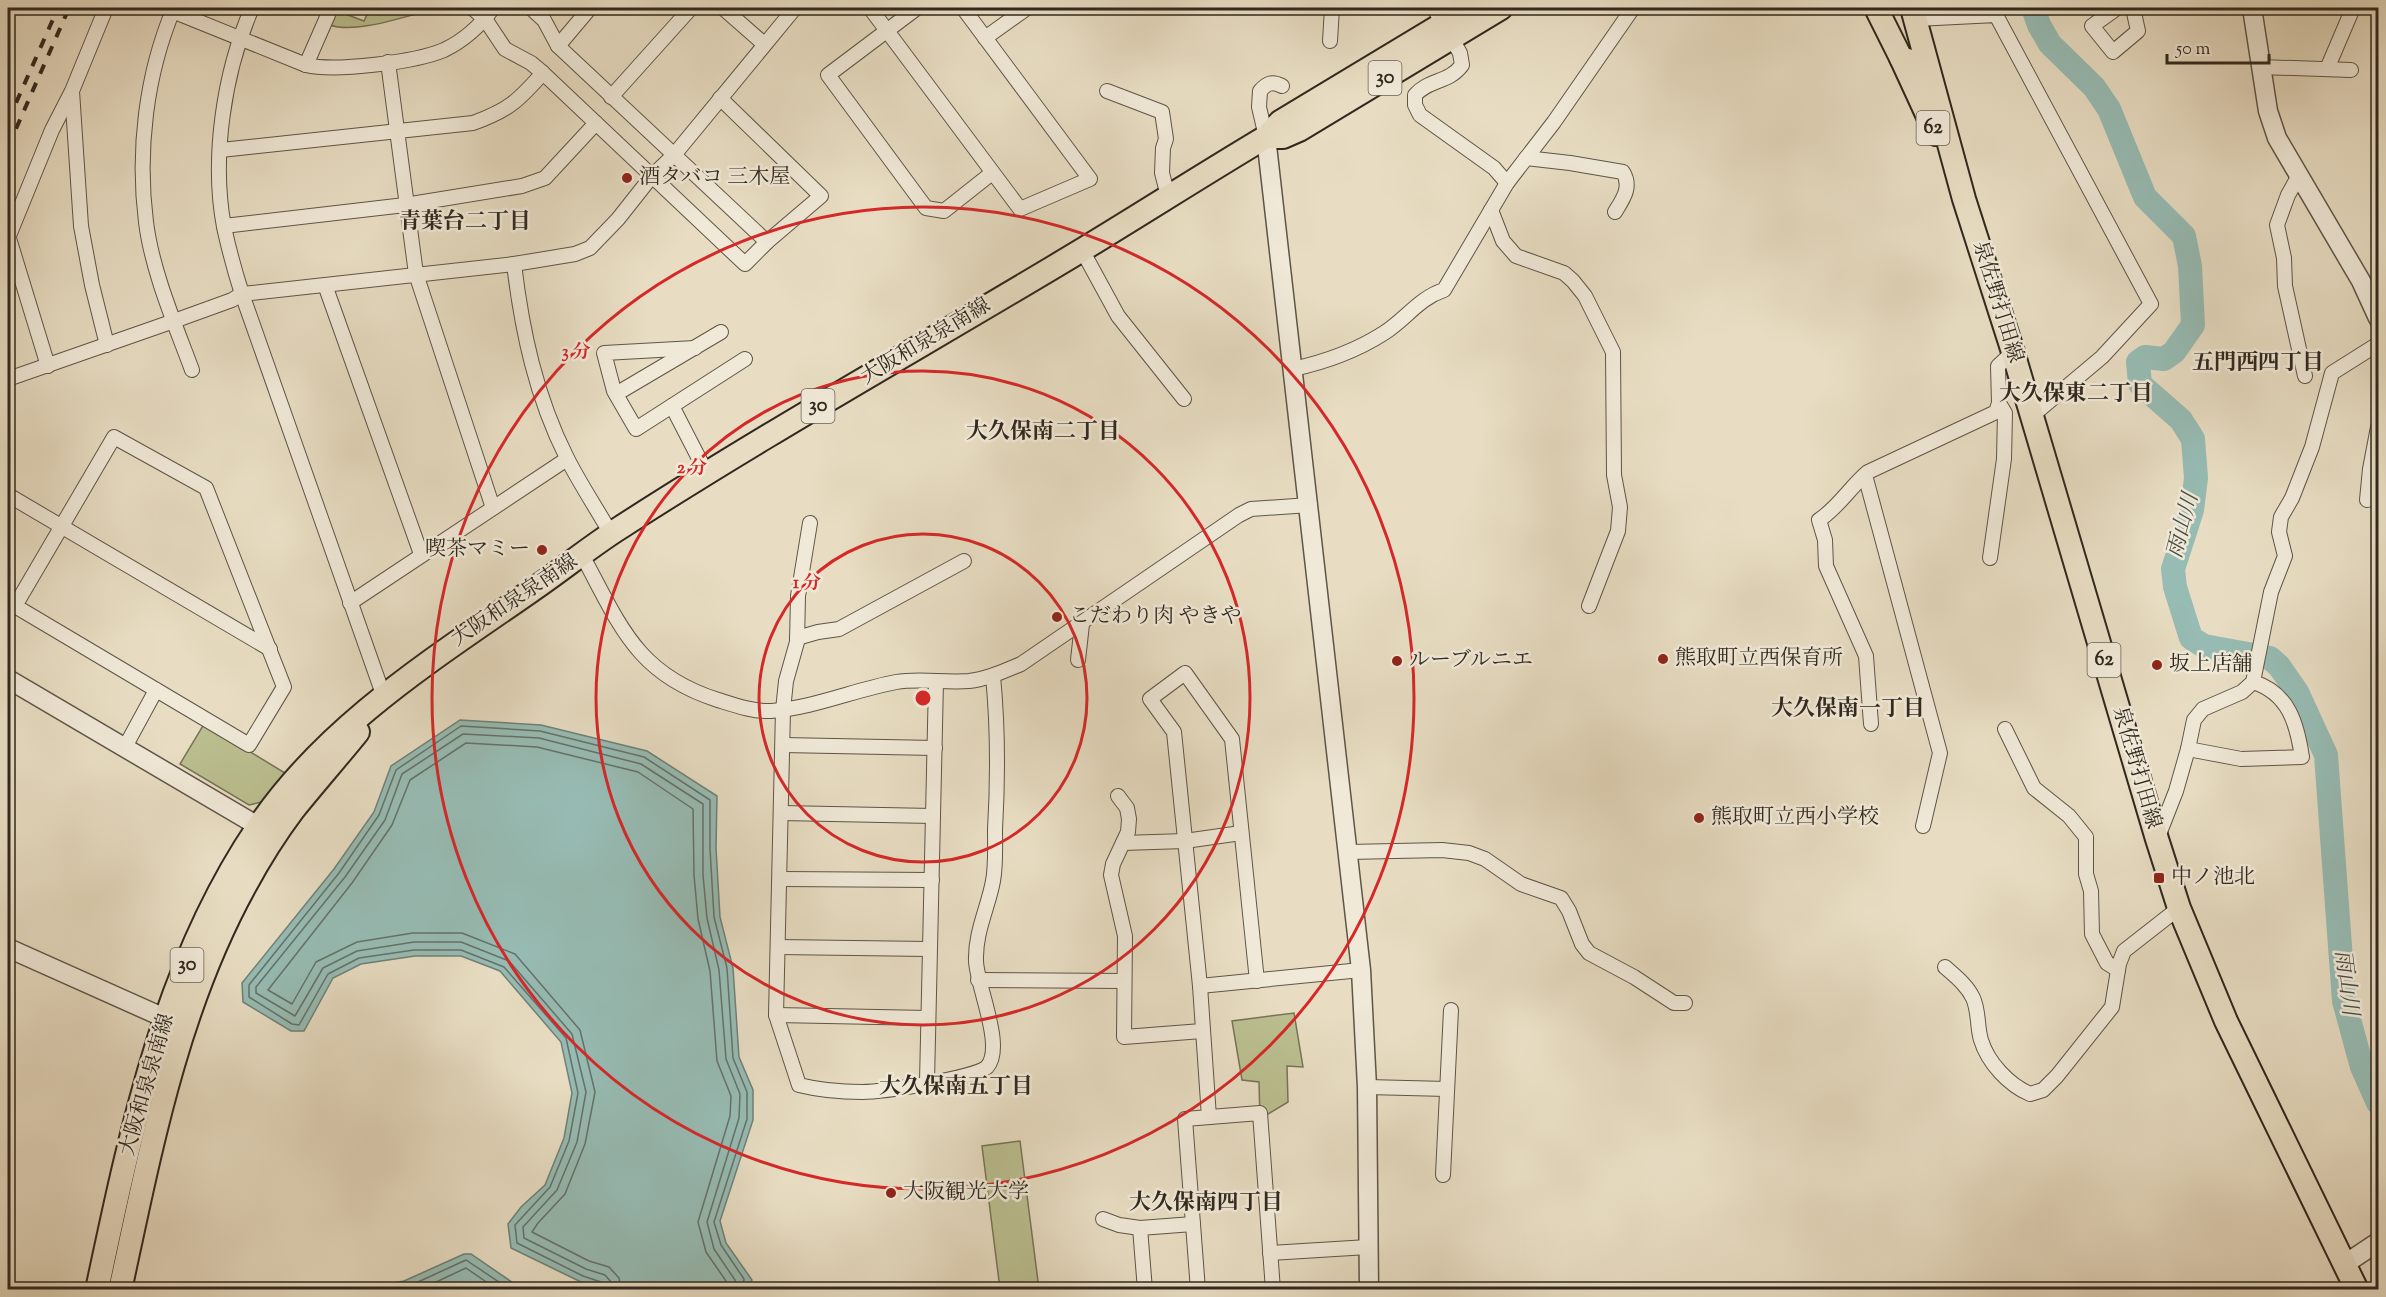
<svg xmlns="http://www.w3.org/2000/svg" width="2386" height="1297" viewBox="0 0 2386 1297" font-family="'Sorts Mill Goudy','Noto Serif JP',serif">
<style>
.green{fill:#bbbf90;stroke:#767457;stroke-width:1.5}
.water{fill:#97bcb4;stroke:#6e8178;stroke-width:1.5}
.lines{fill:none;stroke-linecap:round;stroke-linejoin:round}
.shore{stroke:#647269;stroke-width:1.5}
.river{stroke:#97bcb4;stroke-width:24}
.minor-casing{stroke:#5e5547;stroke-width:16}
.tertiary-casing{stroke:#5e5547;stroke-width:21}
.primary-casing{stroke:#30281e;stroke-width:26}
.minor{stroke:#f0e9d8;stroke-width:14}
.tertiary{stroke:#f0e9d8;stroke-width:18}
.primary{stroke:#e8ddc3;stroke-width:22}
.rail{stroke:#30281e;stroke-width:4;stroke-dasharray:10 10;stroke-linecap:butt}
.ring{fill:none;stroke:#d62828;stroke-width:3}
.poi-dot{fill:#8f2418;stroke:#f0e9d8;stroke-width:2}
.labels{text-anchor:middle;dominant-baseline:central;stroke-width:5;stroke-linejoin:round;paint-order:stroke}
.shield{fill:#f0e9d8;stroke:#6a6256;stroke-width:1.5}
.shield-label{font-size:20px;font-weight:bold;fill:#30281e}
.poi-label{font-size:21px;fill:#30281e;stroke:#f0e9d8;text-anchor:start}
.street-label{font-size:21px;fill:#30281e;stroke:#f0e9d8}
.neighbourhood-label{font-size:22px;font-weight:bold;fill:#30281e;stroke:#f0e9d8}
.water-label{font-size:22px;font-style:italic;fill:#4a4d44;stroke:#f0e9d8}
.centre{fill:#d62828;stroke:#f0e9d8;stroke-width:3}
.ring-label{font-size:18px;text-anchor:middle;font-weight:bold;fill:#d62828;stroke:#f0e9d8;stroke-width:5;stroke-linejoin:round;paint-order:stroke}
</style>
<rect width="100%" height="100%" fill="#e8ddc3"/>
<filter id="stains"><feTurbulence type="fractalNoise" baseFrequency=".00333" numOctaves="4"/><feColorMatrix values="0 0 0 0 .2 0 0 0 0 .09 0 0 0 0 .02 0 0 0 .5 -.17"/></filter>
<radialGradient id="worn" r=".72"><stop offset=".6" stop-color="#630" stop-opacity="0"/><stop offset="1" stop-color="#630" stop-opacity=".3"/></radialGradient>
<!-- green -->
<g class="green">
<path d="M 370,8 L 433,8 L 428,11 C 403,17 355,34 330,25 L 337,11 L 364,21 Z"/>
<path d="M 204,724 L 285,773 L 262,802 L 249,805 L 180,764 Z"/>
<path d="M 1294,1013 L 1303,1067 L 1287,1066 L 1288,1102 L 1260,1119 L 1259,1082 L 1242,1080 L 1232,1021 Z"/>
<path d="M 1020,1141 L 1039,1289 L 1000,1289 L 982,1146 Z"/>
</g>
<!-- water -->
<g class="water">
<path d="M 460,720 L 541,725 L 647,751 L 717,796 L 716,848 L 720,917 L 733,968 L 739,1057 L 753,1090 L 753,1120 L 720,1221 L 726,1243 L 752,1280 L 747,1289 L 607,1289 L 581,1282 L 511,1248 L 508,1224 L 521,1207 L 545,1185 L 564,1138 L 572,1093 L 561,1042 L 500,971 L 461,956 L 415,956 L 361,964 L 333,978 L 304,1031 L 291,1031 L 243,1002 L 242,983 L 334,869 L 374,812 L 391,766 Z"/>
<path d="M 464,1254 L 471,1254 L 522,1289 L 377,1289 L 379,1286 L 404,1281 Z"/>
</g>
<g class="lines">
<!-- shore -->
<g class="shore">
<path d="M 393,1290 L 407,1287 L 466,1260 L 511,1290"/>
<path d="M 419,1290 L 466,1268 L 498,1290"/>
<path d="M 604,1290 L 601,1282 L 583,1276 L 517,1243 L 515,1225 L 550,1187 L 569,1141 L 578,1093 L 566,1038 L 504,967 L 461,950 L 414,950 L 359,958 L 328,974 L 299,1025 L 292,1024 L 249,997 L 249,985 L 339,873 L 379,815 L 396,770 L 461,726 L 540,731 L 644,757 L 710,800 L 710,849 L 714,917 L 727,968 L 733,1058 L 747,1092 L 747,1119 L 714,1222 L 721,1245 L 744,1279 L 742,1290"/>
<path d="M 612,1290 L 611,1282 L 605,1275 L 586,1269 L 524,1238 L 523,1227 L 557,1190 L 577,1142 L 586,1092 L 572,1034 L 509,961 L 461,942 L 414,942 L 357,951 L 323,968 L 295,1016 L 256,993 L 256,987 L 345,877 L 385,820 L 402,774 L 463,734 L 539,738 L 641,764 L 703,804 L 703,875 L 707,918 L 719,970 L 726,1059 L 740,1094 L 739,1118 L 707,1222 L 714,1249 L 735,1280 L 735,1290"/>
<path d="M 621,1290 L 619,1278 L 609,1267 L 589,1261 L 532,1232 L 538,1223 L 565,1194 L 585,1144 L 595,1092 L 580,1030 L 515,954 L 462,933 L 413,933 L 357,942 L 316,962 L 292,1004 L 268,990 L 352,883 L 392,825 L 410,780 L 466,743 L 537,747 L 638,772 L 693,809 L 694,875 L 698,919 L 710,971 L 717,1061 L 731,1096 L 730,1116 L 698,1222 L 706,1252 L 726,1281 L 725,1290"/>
</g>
<!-- river -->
<path class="river" d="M 2033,8 L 2039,25 L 2050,44 L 2094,87 L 2109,109 L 2145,197 L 2184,236 L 2190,266 L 2193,325 L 2174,352 L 2164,359 L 2145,357 L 2138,362 L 2140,384 L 2181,420 L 2193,439 L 2196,478 L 2192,510 L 2173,569 L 2175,587 L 2191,638 L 2204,646 L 2270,658 L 2279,666 L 2297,692 L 2326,755 L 2344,1001 L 2362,1067 L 2378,1103"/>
<!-- minor casing -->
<g class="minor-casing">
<g id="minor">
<path d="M 106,8 L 72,91 L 81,226 L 92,285 L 107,345"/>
<path d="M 165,8 L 306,65 C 335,72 416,62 444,50 C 463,41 481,25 493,8"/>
<path d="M 174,8 C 146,74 137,151 146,222 C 152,271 175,324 192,370"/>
<path d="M 252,8 C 224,72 211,158 224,227 C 229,250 235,272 242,294 L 384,697"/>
<path d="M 472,8 L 485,19 L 505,49 L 531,63 L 543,73 L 745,264 L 767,242 L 821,196 L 720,98"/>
<path d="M 531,8 L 544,20 L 558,46 L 767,242"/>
<path d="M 723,8 L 764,44"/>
<path d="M 870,8 L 1020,209 L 1090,179 L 963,8"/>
<path d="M 917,8 L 828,75 L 926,208 L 944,211 L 992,173"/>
<path d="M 1434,8 L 1460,53 L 1462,65 C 1449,83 1429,79 1415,95 L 1415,105 L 1420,115 L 1494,168 L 1507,183"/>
<path d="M 2117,8 L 2092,26 L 2113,52 L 2138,31 L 2133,8"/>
<path d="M 1916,19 L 1996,15 L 2151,304 L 2102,357 L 2032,416"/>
<path d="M 985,38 L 1027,8"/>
<path d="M 1330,41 L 1332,8"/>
<path d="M 558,46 L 590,8"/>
<path d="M 388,62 L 416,274 L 493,508"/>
<path d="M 306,65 L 331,8"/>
<path d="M 2260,67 L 2351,70"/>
<path d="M 2327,69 L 2353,8"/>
<path d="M 1107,91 L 1162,112 L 1166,139 L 1163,148 L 1162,173 L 1168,196"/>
<path d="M 611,97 L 691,8"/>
<path d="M 1266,137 L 1259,107 L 1260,91 C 1267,83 1272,81 1282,86"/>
<path d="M 221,150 L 473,123 C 509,110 518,101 543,73"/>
<path d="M 1526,158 L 1570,163 L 1623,172 C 1632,187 1623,199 1615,212"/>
<path d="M 2298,177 L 2288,195 L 2277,225 L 2284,258 L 2285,286 L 2305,376"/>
<path d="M 1491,210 L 1503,241 L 1516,256 L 1564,273 L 1573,281 L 1585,296 L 1613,352 L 1614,475 L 1620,507 L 1618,531 L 1589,606"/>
<path d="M 224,226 L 405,205 L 522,186 L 545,178 L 596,123"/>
<path d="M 8,235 L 48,366"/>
<path d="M 8,238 L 52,130 L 71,93"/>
<path d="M 1082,250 L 1118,316 L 1184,399"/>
<path d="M 514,264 C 522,331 536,397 567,458 C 580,484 597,509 611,534"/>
<path d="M 325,285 L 421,554"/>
<path d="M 695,348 L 604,353 L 614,391 L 636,429 L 745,359"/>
<path d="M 1293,369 C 1325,362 1356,351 1384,333 C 1406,319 1419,298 1444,290 L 1507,183 L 1554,122 L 1633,8"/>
<path d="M 8,379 L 174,321 L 232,300 L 242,294 L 514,264 L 575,254 L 590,248 L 618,219 L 652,176 L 674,155 L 795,8"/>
<path d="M 616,394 L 721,332"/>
<path d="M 672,406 L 707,474"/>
<path d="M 114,437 L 206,488 L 284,687 L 249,745 L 15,606 Z"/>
<path d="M 1865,475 L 1940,753 L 1923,826"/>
<path d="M 8,495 L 270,649"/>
<path d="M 2367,500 L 2370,469 L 2378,427"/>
<path d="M 810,523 L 798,596 L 797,642 L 786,681 L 783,710 L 776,1015 L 799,1085 C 819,1090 842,1092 862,1092 C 881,1092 976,1078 987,1067 C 1005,1047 977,987 976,961 C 975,932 988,908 993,881 C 996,865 995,847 995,830 C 998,778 998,727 993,676"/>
<path d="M 582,555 C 620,625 636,674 718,700 C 734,705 754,712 771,711 C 813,708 854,690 896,682 C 919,678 945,683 969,681 C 987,679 1004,671 1021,664 L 1239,515 L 1251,509 L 1310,505"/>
<path d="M 1990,558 L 2004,459 L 2005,413 L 1999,403"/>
<path d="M 350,603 L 567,459"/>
<path d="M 797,638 L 818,632 L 839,629 L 964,561"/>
<path d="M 1078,660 L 1082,624"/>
<path d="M 1871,724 L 1866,656 L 1826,566 L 1825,540 L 1819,520 C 1839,507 1850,487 1868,472 L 1996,412 L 1999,403 L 1998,366 L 2013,352"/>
<path d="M 2005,729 L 2034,788 L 2069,816 L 2086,837 L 2086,874 L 2091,891 L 2092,934 L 2107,963 L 2118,970"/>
<path d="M 783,745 L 935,748"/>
<path d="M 125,747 L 156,690"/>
<path d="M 2188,749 L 2241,759 L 2302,757 C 2297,724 2289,693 2253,682"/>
<path d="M 1118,796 L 1127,808 L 1129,819 L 1128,832 L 1113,864 L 1111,875 L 1125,936 L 1124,1037 L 1202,1031"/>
<path d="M 781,813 L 933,816"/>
<path d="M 2158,837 L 2176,791 L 2188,749 L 2194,720 L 2203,709 L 2242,692 L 2253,682 L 2271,592 L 2285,556 L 2279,532 L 2281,517 L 2292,498 L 2312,447 L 2332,373 L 2378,344"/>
<path d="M 1123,843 L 1185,841 L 1241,833"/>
<path d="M 1348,852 L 1442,850 L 1469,853 L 1485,859 L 1521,884 L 1561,898 L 1569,911 L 1582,944 L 1589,953 L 1634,977 L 1674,1003 L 1685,1003"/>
<path d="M 780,879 L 932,880"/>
<path d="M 778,947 L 929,949"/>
<path d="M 1945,967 C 1955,976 1967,985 1973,998 C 1979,1011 1977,1027 1981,1040 C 1988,1063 2009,1085 2030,1094 L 2043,1090 L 2057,1076 L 2112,1007 L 2119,964 L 2124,951 L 2179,908"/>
<path d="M 978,980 L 1123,981"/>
<path d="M 1200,986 L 1361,970"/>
<path d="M 776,1015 L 928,1018"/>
<path d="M 927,1082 L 936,682"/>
<path d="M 1367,1087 L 1447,1089"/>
<path d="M 1209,1117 L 1200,986 L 1174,732 L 1150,699 L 1185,673 L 1232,739 L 1257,981"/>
<path d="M 1443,1175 L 1451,1010"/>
<path d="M 1103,1219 L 1119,1225 L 1140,1228"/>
<path d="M 1270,1253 L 1368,1247"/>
<path d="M 1145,1290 L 1140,1228 L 1193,1224"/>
<path d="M 1198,1290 L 1185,1119 L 1260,1113 L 1273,1290"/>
</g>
</g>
<!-- tertiary casing -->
<g class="tertiary-casing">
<g id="tertiary">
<path d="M 2252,8 L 2268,111 L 2277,138 L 2361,281 L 2378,318"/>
<path d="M 1266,137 L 1361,970 L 1367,1087 L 1369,1290"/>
<path d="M 8,679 L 258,826"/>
<path d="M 8,948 L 178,1024"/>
<path d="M 2345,1264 L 2378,1242"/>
</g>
</g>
<!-- primary casing -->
<g class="primary-casing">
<g id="primary">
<path d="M 1876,8 L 1901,58 L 1914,62"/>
<path d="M 1912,8 L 1964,199 L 2013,352 L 2157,839 L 2179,908 L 2226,1021 L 2357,1290"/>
<path d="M 1901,58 L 1936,134"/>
<path d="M 1266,137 L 1283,137 L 1299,130 L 1501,8"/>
<path d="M 97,1290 C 131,1130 165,964 258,827 C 326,726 432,660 531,591 C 559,572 586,550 615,531 C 768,432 926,344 1082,250 C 1143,213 1204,174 1266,137 L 1280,122 L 1469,8"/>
<path d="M 120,1290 C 150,1152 176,1011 245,886 C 259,860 276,833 294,809 C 315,783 337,758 358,732"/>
</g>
</g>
<!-- minor -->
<use href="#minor" class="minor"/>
<!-- tertiary -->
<use href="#tertiary" class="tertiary"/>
<!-- primary -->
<use href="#primary" class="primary"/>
<!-- rail -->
<g class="rail">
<path d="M 8,121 L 58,8"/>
<path d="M 8,147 L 69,8"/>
</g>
</g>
<!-- distance rings -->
<g class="ring">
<circle cx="923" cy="698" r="164"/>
<circle cx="923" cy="698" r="327"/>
<circle cx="923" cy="698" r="491"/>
</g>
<!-- markers -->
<g class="poi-dot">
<circle cx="627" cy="178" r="6"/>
<circle cx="542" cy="550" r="6"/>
<circle cx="1057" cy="617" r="6"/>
<circle cx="1663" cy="659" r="6"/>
<circle cx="1397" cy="661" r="6"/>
<circle cx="2157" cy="665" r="6"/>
<circle cx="1699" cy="818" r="6"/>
<rect x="2153" y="872" width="12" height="12" rx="3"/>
<circle cx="891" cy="1193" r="6"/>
</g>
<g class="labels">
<!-- shield labels -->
<g class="shield">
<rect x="1368.5" y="61" width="33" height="34" rx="4.5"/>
<rect x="1916.5" y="111" width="33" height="34" rx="4.5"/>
<rect x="801.5" y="389" width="33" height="34" rx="4.5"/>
<rect x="2087.5" y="643" width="33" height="34" rx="4.5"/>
<rect x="170.5" y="948" width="33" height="34" rx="4.5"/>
</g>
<g class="shield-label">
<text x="1385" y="78">30</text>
<text x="1933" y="128">62</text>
<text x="818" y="406">30</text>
<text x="2104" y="660">62</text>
<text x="187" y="965">30</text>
</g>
<!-- poi labels -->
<g class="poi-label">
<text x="639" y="178">酒タバコ 三木屋</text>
<text x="530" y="550" text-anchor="end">喫茶マミー</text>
<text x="1069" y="617">こだわり肉 やきや</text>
<text x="1675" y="659">熊取町立西保育所</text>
<text x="1409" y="661">ルーブルニエ</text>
<text x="2169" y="665">坂上店舗</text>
<text x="1711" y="818">熊取町立西小学校</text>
<text x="2171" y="878">中ノ池北</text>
<text x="903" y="1193">大阪観光大学</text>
</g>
<!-- street labels -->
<g class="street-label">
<text transform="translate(1997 302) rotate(73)">泉佐野打田線</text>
<text transform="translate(926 342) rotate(-31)">大阪和泉泉南線</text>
<text transform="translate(515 601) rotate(-34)">大阪和泉泉南線</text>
<text transform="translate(2136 768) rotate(74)">泉佐野打田線</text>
<text transform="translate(148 1085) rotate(-74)">大阪和泉泉南線</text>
</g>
<!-- neighbourhood labels -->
<g class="neighbourhood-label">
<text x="465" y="223">青葉台二丁目</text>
<text x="2258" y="364">五門西四丁目</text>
<text x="2076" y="395">大久保東二丁目</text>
<text x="1043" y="433">大久保南二丁目</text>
<text x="1848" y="710">大久保南一丁目</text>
<text x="956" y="1088">大久保南五丁目</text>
<text x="1206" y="1204">大久保南四丁目</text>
</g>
<!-- water labels -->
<g class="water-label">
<text transform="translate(2184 526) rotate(-75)">雨山川</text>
<text transform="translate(2345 983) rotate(83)">雨山川</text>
</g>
</g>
<circle cx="923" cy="698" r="9" class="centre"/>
<g class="ring-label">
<text x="576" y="357">3 分</text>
<text x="692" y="473">2 分</text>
<text x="807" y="588">1 分</text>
</g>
<!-- margin -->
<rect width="2386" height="1297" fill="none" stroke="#e8ddc3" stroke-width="30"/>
<rect x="9" y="9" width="2368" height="1279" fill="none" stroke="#30281e" stroke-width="3"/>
<rect x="15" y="15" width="2356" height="1267" fill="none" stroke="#30281e" stroke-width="1.5"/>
<!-- scale -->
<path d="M2167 54v9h102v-9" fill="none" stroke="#30281e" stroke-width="3"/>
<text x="2176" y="54" font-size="18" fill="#30281e" stroke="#f0e9d8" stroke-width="4.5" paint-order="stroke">50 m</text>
<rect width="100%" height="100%" filter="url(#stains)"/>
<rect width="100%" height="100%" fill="url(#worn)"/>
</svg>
